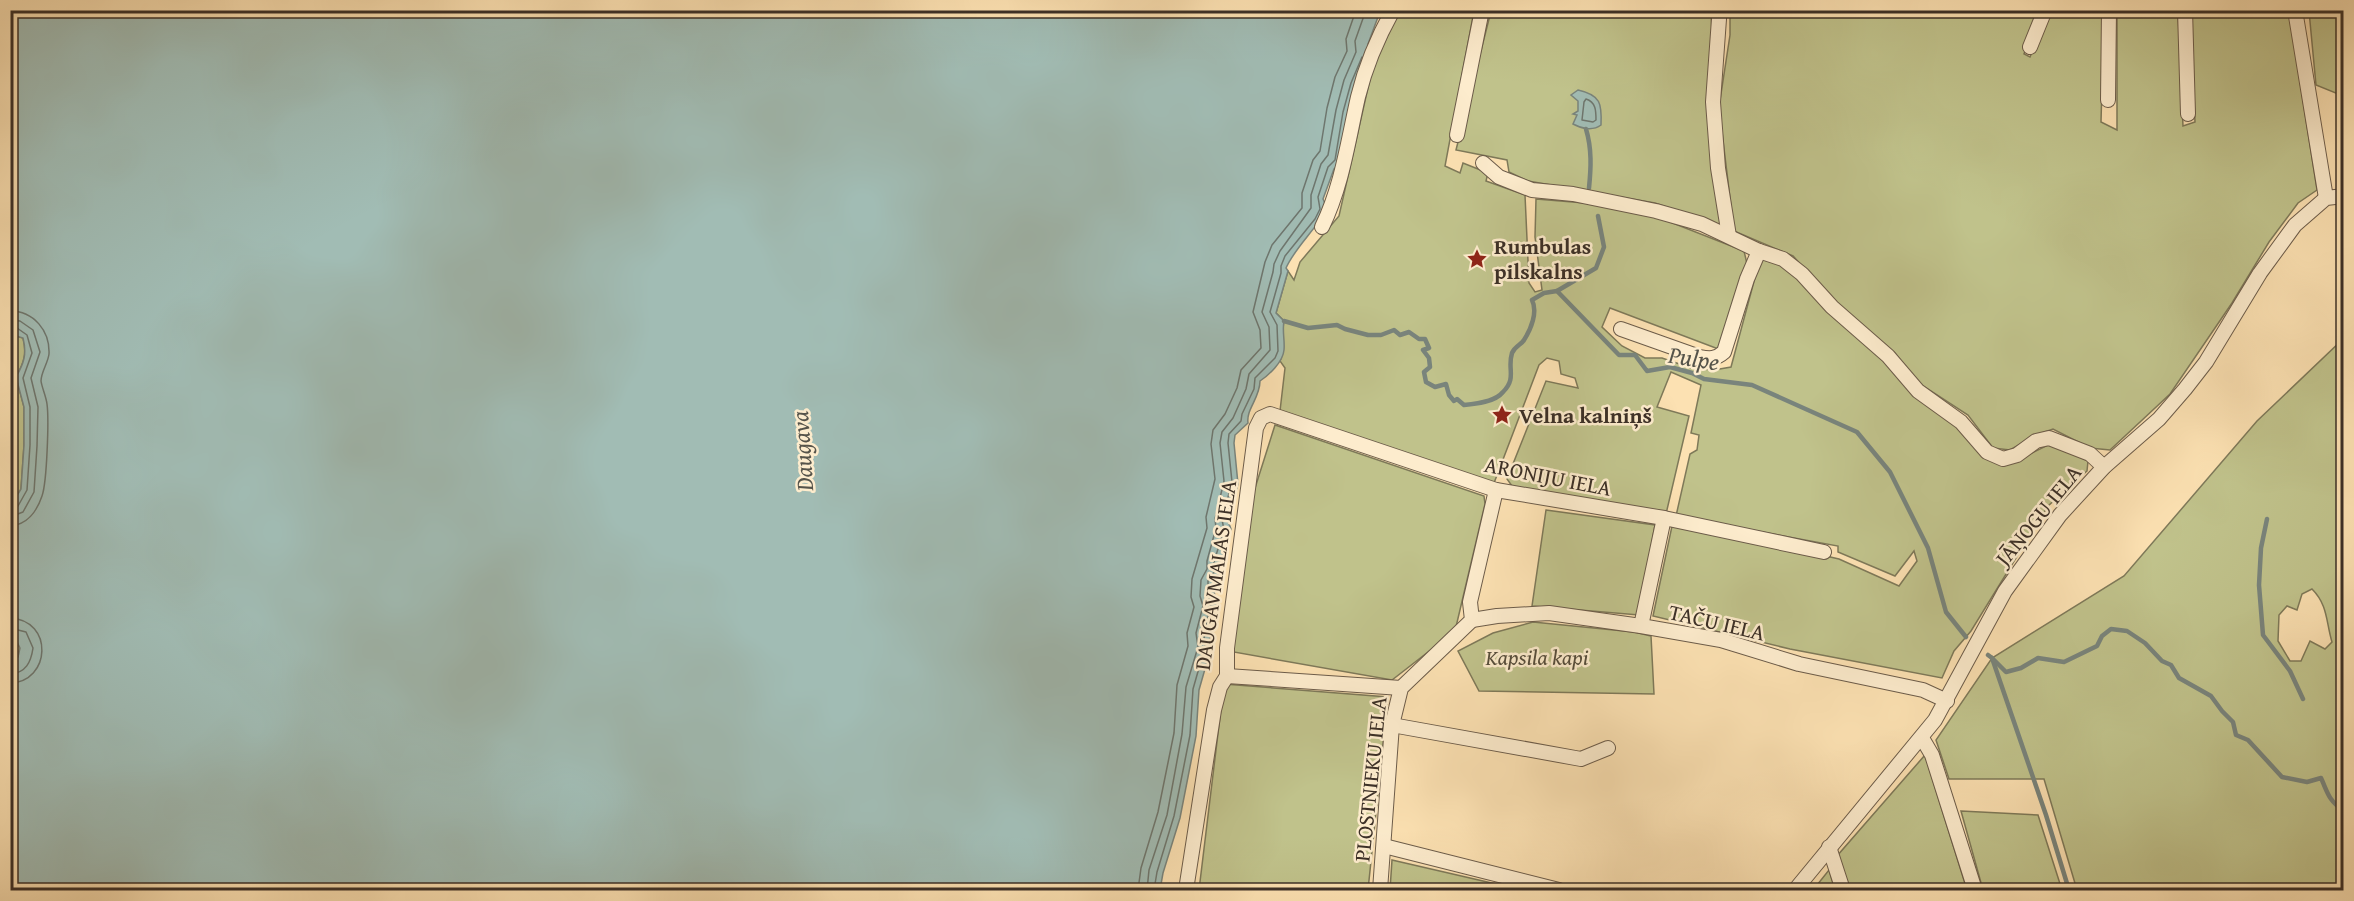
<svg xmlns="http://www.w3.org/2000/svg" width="2354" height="901" viewBox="0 0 2354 901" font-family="'Gentium Book Plus',serif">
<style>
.green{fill:#c0c28b;stroke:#7e7959;stroke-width:1.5;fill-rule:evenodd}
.water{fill:#a1bcb4;stroke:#79847c;stroke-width:1.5}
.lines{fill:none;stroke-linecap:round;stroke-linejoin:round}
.shore{stroke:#6e766e;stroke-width:1.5}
.stream{stroke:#79847c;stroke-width:4.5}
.minor-casing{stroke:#6c5c4a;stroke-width:16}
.minor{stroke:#fdeccd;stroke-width:14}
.labels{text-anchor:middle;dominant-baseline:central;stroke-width:5;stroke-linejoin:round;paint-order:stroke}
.poi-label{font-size:22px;font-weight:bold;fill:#3c3027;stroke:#fdeccd;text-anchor:start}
.street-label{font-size:22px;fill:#3c3027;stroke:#fdeccd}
.park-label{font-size:22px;font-style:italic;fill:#564d3b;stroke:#fdeccd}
.water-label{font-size:24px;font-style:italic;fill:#55534a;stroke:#fdeccd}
</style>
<rect width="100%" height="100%" fill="#fce1b2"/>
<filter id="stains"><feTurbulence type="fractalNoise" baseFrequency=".00333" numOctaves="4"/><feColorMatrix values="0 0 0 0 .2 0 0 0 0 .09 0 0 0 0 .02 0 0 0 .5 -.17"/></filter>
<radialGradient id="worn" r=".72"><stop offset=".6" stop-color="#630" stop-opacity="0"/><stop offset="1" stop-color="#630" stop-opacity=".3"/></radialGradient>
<!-- green -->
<g class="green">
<path d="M 1399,11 L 1474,11 L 1445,166 L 1460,173 L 1463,163 L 1488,173 L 1486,181 L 1525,195 L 1529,283 L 1535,292 L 1542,290 L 1535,237 L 1536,199 L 1597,204 L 1660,218 L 1744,251 L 1748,268 L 1721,350 L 1610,308 L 1602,327 L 1622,346 L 1645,358 L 1662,358 L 1691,368 L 1714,370 L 1731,367 L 1760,259 L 1779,264 L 1798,278 L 1956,424 L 2014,462 L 2052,443 L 2088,461 L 2087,471 L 2048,506 L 1971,631 L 1954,651 L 1942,678 L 1790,649 L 1653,616 L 1672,526 L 1782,546 L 1839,559 L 1899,586 L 1917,561 L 1914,551 L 1895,576 L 1838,552 L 1838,546 L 1676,516 L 1690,454 L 1697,450 L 1699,435 L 1691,433 L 1701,385 L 1671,372 L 1657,407 L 1689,416 L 1666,514 L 1512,486 L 1507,479 L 1546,381 L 1578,388 L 1575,378 L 1561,374 L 1559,361 L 1547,358 L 1539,365 L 1494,483 L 1280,411 L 1285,368 L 1280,361 C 1286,348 1281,335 1284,321 L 1276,313 L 1288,271 L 1294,280 L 1300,262 L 1339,216 L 1372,70 Z"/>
<path d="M 1491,11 L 1711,11 L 1721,226 L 1655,203 L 1528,181 L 1509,172 L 1507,160 L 1456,150 Z"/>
<path d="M 1730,11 L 2040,11 L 2024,54 L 2030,57 L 2049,11 L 2104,11 L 2101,122 L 2117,130 L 2117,11 L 2178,11 L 2183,126 L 2195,122 L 2190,11 L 2289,11 L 2317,190 L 2298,203 L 2269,242 L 2232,303 L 2170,394 L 2110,450 L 2090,448 L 2053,429 L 2036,435 L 2010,450 L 1993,448 L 1968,415 L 1917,382 L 1895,353 L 1829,296 L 1793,256 L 1734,231 L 1719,107 L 1730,35 Z"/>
<path d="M 2309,11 L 2343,11 L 2343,96 L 2316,85 Z"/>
<path d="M 10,334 L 23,338 C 27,354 24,363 16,377 L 24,407 L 24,445 L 21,489 L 11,507 Z"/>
<path d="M 2343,339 L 2343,890 L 2077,890 L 2044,779 L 1949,779 L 1936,740 L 1992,658 L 2124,576 L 2257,421 ZM 2312,589 C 2328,605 2326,622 2332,642 L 2325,649 L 2310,641 L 2301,661 L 2290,661 L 2278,641 L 2279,615 L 2287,606 L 2297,610 L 2302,594 Z"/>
<path d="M 1275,425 L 1484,496 L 1485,504 L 1455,631 L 1392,680 L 1228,651 L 1243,526 Z"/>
<path d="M 1546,510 L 1655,525 L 1639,615 L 1532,606 Z"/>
<path d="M 1533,622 L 1634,632 L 1651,636 L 1654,694 L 1479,691 L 1458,651 L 1493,633 Z"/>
<path d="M 11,641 L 17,642 L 20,648 L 18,657 L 11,662 Z"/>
<path d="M 1224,684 L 1388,697 L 1368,890 L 1199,890 Z"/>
<path d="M 1925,755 L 1967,890 L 1849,890 L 1837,856 Z"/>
<path d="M 1961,811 L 2038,815 L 2062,890 L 1983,890 Z"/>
<path d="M 1392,860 L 1522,890 L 1390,890 Z"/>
<path d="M 1829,870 L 1835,890 L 1813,890 Z"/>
</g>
<!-- water -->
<g class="water">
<path d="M 10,11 L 1384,11 L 1383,16 L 1378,17 L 1368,44 L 1370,52 L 1340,164 L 1334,169 L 1323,199 L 1327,208 C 1316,230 1296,246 1286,268 L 1288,271 L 1276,313 L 1284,321 C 1282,331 1285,340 1284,350 C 1283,362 1269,375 1260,381 C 1260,398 1246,409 1248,423 L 1235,435 L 1234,443 L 1238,484 L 1228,521 L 1231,529 L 1220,564 L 1222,572 C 1214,582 1211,591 1218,602 L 1210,635 L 1211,648 L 1199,690 L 1196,736 L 1180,818 L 1163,873 L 1160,890 L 11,890 L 10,662 L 18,657 L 20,648 L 17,642 L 11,641 L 10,595 L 13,573 L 11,556 L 10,507 L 21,489 L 24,445 L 24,407 L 16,377 C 24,363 27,354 23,338 L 10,334 Z"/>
<path d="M 1578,90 C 1601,95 1602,104 1601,125 C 1593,131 1582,129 1573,124 L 1577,115 L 1573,114 L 1578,111 L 1578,101 L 1571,95 Z"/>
</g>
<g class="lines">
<!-- shore -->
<g class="shore">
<path d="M 1586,99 C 1596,102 1596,111 1596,120 L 1593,122 L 1582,120 L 1584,102 Z"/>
<path d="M 10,311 C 34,311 50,331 49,354 C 48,363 41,372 41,381 C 42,388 46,396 47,404 C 49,419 47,482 42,496 C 37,511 27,525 10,526"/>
<path d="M 10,320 L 20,321 L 33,330 L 40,352 L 31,378 L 38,407 L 37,446 L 34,492 L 23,512 L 10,517"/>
<path d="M 10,328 L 17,328 L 27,335 L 32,353 L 23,378 L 30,407 L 30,445 L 27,490 L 18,506 L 10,509"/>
<path d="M 10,618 C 54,620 51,682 10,683"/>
<path d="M 10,628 L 26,632 L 33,648 C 31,662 26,673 10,674"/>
<path d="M 1138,890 L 1141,868 L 1158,812 L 1174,733 L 1177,685 L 1188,646 L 1187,633 L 1194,607 L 1191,597 L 1192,579 L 1207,528 L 1206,517 L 1215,479 L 1211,444 L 1213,430 L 1225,414 L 1237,388 L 1241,370 L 1261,348 L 1260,330 L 1253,312 L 1265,262 L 1272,245 L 1302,208 L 1302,193 L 1313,160 L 1320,151 L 1327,108 L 1335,77 L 1347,51 L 1346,39 L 1356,10"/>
<path d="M 1147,890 L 1149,870 L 1167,815 L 1182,734 L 1186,687 L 1198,647 L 1196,633 L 1203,606 L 1200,596 L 1201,580 L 1207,569 L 1207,561 L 1216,528 L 1215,519 L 1224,481 L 1220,443 L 1222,432 L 1233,418 L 1246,389 L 1249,374 L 1270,350 L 1269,327 L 1262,312 L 1273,272 L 1274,264 L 1280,251 L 1311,208 L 1311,195 L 1321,164 L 1328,155 L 1336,110 L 1344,80 L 1356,52 L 1355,41 L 1366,10"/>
<path d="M 1154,890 L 1157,872 L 1174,816 L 1190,735 L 1193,689 L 1205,647 L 1204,634 L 1211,604 L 1208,596 L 1208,581 L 1215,571 L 1214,562 L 1224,529 L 1222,520 L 1232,482 L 1228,443 L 1229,434 L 1241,421 L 1242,414 L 1254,389 L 1255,378 L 1275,358 L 1278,351 L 1277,325 L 1270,312 L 1281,273 L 1281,266 L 1285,256 L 1315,219 L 1320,209 L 1318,197 L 1328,167 L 1335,160 L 1343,112 L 1351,83 L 1362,57"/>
</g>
<!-- stream -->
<g class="stream">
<path d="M 1586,129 C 1592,149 1591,168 1589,188"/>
<path d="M 1557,291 L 1596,268 L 1604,247 L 1598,216"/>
<path d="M 1284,321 L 1308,328 L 1337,325 L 1345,329 L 1368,335 L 1381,335 L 1394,330 L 1400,335 L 1409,332 L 1419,339 L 1425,339 L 1429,348 L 1423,350 L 1429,358 L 1430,367 L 1424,372 L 1426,382 L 1435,387 L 1446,384 L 1449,395 L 1454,401 L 1457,399 L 1464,405 C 1476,404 1495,402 1503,392 C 1517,378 1507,369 1512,353 C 1515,346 1521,345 1524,340 C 1531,329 1538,312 1532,300 L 1544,293 L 1557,291 L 1619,355 L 1635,355 L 1647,371 L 1670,367 L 1692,373 L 1704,379 L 1752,385 L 1857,432 L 1890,472 L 1928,548 L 1946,612 L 1966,637"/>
<path d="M 2267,519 L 2261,548 L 2259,585 L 2263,635 L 2290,671 L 2303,699"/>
<path d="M 1988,655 L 1992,658 L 2046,815 L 2069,890"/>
<path d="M 1992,658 L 2006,672 L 2021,668 L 2038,658 L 2064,662 L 2097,646 L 2102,636 L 2111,629 L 2127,631 L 2145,643 L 2162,661 L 2171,665 L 2179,678 L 2211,696 L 2222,711 L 2233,722 L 2236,735 L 2248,740 L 2282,777 L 2307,782 L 2321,778 C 2328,793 2328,800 2344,811"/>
</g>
<!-- minor casing -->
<g class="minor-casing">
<g id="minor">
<path d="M 1718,10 L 1719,19 L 1713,102 L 1718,168 L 1729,236"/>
<path d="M 2185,10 L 2188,114"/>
<path d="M 2295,10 L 2326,198"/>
<path d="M 2030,47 L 2045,10"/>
<path d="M 2108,100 L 2109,10"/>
<path d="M 1457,135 L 1482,10"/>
<path d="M 1483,163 L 1499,177 L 1532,190 L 1573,194 L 1656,211 L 1702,224 L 1759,251 L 1783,259 L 1802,274 L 1832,307 L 1888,356 L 1918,391 L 1961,422 L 1987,452 L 2003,459 L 2017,455 L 2036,441 L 2049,438 L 2090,454 L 2104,467"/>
<path d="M 1322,227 C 1342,186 1348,141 1358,97 C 1365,68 1378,37 1393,10"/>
<path d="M 1621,329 L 1700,357 C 1710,359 1716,359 1724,352 L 1747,279 L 1759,251"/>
<path d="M 1472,620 L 1497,616 L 1549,613 L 1641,626 L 1721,640 L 1799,664 L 1923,690 L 1947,701"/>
<path d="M 1641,626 L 1664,518"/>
<path d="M 1227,676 L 1401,688"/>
<path d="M 1392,725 L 1581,759 L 1608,748"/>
<path d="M 1922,738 L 1932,755 L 1975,890"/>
<path d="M 1384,846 L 1559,890"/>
<path d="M 1829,847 L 1843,890"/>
<path d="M 1186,890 L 1214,710 L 1220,687 L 1227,676 L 1227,648 L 1256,428 L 1261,418 L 1270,414 L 1496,490 L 1664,518 L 1824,552"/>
<path d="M 1380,890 L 1392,725 L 1401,688 L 1472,620 L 1470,602 L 1496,490"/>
<path d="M 1795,890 L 1935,720 L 2005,591 L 2060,515 L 2104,467 L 2159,419 L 2185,389 L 2206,362 L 2260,273 L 2295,225 L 2326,198 L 2344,196"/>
</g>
</g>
<!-- minor -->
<use href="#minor" class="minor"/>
</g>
<!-- icons -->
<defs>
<g id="sight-bare" transform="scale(1.62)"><path d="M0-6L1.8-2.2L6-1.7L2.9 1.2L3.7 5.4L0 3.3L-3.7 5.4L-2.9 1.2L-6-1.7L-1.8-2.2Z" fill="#8f2418" stroke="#fdeccd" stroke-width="2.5" paint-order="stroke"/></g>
</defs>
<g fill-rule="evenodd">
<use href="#sight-bare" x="1477" y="259"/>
<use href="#sight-bare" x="1502" y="415"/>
</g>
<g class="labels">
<!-- poi labels -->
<g class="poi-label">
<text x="1494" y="246">Rumbulas<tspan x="1494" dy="25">pilskalns</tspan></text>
<text x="1519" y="415">Velna kalniņš</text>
</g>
<!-- street labels -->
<g class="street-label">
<text transform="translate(1548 476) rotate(11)">ARONIJU IELA</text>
<text transform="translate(2038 515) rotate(-51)">JĀŅOGU IELA</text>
<text transform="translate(1215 575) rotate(-82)">DAUGAVMALAS IELA</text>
<text transform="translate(1717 622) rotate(13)">TAČU IELA</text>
<text transform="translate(1370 779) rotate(-84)">PLOSTNIEKU IELA</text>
</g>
<!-- park labels -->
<g class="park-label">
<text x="1537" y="657">Kapsila kapi</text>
</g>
<!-- water labels -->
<g class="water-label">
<text transform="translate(1694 358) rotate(9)">Pulpe</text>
<text transform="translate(802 451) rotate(-94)">Daugava</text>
</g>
</g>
<!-- margin -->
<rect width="2354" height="901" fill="none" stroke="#fce1b2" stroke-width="36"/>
<rect x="12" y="12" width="2330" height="877" fill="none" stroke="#3c3027" stroke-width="3"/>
<rect x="18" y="18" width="2318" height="865" fill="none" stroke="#3c3027" stroke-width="1.5"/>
<rect width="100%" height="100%" filter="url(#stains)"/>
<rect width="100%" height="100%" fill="url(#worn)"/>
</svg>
